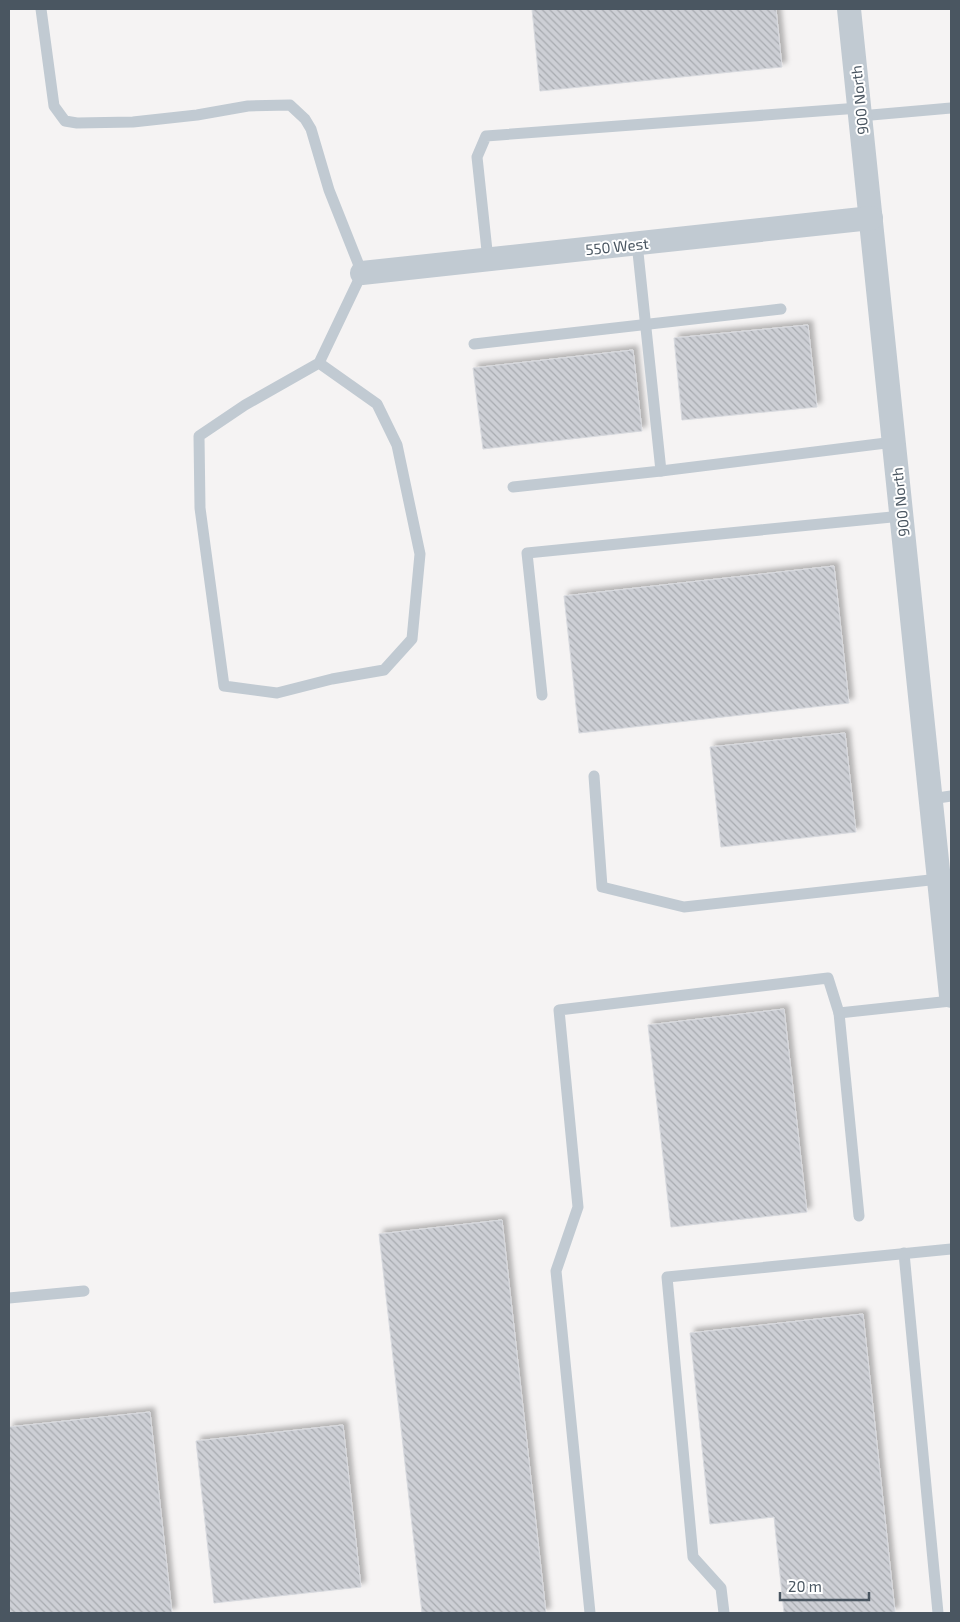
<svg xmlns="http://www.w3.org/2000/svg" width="960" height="1622" viewBox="0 0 960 1622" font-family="'Exo 2',sans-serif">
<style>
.building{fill:url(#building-back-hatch);stroke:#d7d9de;filter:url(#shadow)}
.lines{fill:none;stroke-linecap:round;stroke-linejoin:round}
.service{stroke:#c1cad2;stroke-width:11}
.minor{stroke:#c1cad2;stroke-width:24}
.labels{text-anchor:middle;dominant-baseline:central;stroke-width:4;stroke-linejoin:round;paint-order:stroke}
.street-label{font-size:15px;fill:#4a5661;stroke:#fff}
</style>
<defs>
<pattern id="building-back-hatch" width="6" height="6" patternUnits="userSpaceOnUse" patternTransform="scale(1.25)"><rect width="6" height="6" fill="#cdcfd5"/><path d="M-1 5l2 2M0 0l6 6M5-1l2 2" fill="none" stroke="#a8abb0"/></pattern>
<filter id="shadow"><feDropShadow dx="4.5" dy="-4.5" stdDeviation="2.5" flood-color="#0004"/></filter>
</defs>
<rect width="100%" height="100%" fill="#f5f3f3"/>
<!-- building -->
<g class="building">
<path d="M 532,9 L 776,9 L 782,67 L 540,91 Z"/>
<path d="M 808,325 L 817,407 L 682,420 L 674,338 Z"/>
<path d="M 633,350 L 642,431 L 483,449 L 473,368 Z"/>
<path d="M 834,566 L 849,703 L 579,733 L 564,596 Z"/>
<path d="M 845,733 L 856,832 L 721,847 L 710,747 Z"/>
<path d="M 784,1009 L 807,1212 L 671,1227 L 648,1025 Z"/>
<path d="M 502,1220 L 546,1613 L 422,1613 L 379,1234 Z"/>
<path d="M 863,1314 L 895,1612 L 883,1613 L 784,1613 L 774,1517 L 710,1524 L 690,1333 Z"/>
<path d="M 150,1412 L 172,1613 L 9,1613 L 9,1427 Z"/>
<path d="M 343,1425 L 361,1587 L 214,1603 L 196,1441 Z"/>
</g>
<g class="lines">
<!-- service -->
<g class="service">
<path d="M 41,9 L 54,106 L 65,121 L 77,123 L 133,122 L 197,115 L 248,106 L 290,105 L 305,119 L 311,129 L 329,190 L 362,273 L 319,363 L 245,405 L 199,436 L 200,508 L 224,686 L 277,693 L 332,679 L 384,670 L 412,639 L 420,554 L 397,445 L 377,404 L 319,363"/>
<path d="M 860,116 L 951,108"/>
<path d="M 488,260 L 477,157 L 486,136 L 859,108"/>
<path d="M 474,344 L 781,309"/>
<path d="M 661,471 L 894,442"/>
<path d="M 513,487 L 661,471 L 637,243"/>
<path d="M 542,695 L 527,553 L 902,516"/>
<path d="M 594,776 L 602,887 L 684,907 L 939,879"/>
<path d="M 931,799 L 951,796"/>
<path d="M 839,1013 L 859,1216"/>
<path d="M 904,1253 L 938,1613"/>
<path d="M 9,1298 L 84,1291"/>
<path d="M 590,1613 L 556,1271 L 578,1207 L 559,1010 L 828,978 L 839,1013 L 951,1001"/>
<path d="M 724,1613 L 721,1588 L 693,1557 L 667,1277 L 951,1249"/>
</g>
<!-- minor -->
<g class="minor">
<path d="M 849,9 L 951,996"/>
<path d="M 362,273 L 871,218"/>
</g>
</g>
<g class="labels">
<!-- street labels -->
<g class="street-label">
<text transform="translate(859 100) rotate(-96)">900 North</text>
<text transform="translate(617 246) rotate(-6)">550 West</text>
<text transform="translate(900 502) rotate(-96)">900 North</text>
</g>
</g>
<!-- border -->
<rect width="960" height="1622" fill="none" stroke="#4a5661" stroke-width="20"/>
<!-- scale -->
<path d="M780 1592v8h89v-8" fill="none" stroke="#4a5661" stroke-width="2.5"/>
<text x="788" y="1592" font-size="15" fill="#4a5661" stroke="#ffffff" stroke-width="4" paint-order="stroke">20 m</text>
</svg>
